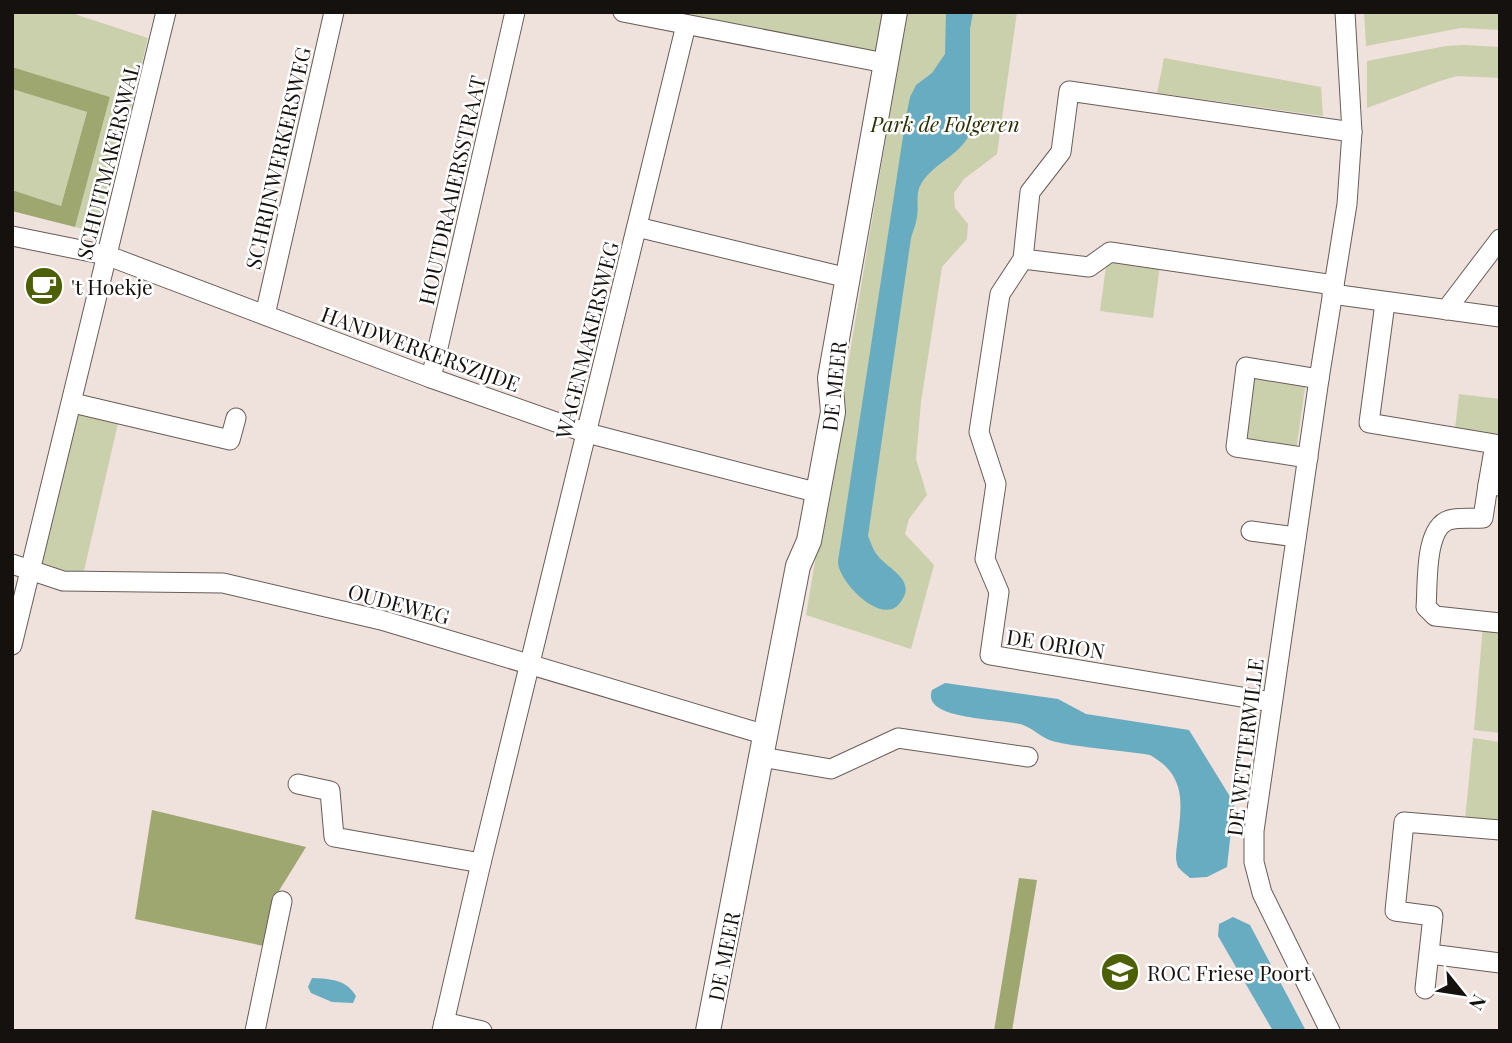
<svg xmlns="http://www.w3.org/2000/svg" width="1512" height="1043" viewBox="0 0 1512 1043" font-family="'Playfair Display',serif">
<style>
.green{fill:#cad0ab}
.forest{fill:#9ea770}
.water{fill:#68acc1}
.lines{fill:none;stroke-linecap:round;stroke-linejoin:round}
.minor-casing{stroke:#685d59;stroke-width:21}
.tertiary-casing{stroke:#685d59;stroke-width:26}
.minor{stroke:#fff;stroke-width:19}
.tertiary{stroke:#fff;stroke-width:24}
.labels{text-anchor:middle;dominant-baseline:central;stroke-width:5;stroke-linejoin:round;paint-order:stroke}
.park-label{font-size:21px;font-style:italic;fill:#2a2f02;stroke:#fff}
.street-label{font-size:21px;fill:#15110f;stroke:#fff}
.poi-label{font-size:21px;fill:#15110f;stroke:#fff;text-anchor:start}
</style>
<rect width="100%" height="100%" fill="#efe1dc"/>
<!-- green -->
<g class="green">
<path d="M 12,12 L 68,12 L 148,38 L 100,233 L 75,227 L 110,97 L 12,67 Z"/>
<path d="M 656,12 L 884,12 L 876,58 Z"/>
<path d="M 907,12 L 1017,12 L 997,154 L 964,179 L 954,193 L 955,208 L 968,224 L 967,239 L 942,267 L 921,402 L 916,459 L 927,495 L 909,519 L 905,534 L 934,565 L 911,649 L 806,615 Z"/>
<path d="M 1364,12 L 1500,12 L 1500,30 L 1461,28 L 1366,46 Z"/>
<path d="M 1464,45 L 1500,47 L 1500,78 L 1457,76 L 1440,81 L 1367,108 L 1367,61 L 1446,46 Z"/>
<path d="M 1164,58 L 1321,87 L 1323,116 L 1157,93 Z"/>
<path d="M 12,89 L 87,112 L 61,206 L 12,190 Z"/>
<path d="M 1107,259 L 1160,266 L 1153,318 L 1100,311 Z"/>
<path d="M 1252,373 L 1306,381 L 1296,451 L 1242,442 Z"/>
<path d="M 1459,394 L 1500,399 L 1498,434 L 1455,429 Z"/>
<path d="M 78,409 L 119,419 L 83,575 L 63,574 L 38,566 Z"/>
<path d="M 1483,626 L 1500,628 L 1500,733 L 1474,730 Z"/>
<path d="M 1473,738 L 1500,742 L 1500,823 L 1465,820 Z"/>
</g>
<!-- forest -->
<g class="forest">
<path d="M 12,67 L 110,97 L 75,227 L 12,211 L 12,190 L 61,206 L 87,112 L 12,89 Z"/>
<path d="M 152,810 L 306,847 L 277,894 L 264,946 L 135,919 Z"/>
<path d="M 1019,878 L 1037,880 L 1012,1031 L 994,1031 Z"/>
</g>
<!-- water -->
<g class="water">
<path d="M 946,12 L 973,12 L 970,29 L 970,133 C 960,156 933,163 921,184 C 915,194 919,206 917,217 C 916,224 913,231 911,238 L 868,536 C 871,543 873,550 878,556 C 889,570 919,581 899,604 C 881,626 837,580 838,561 L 906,117 L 910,97 L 916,85 L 932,73 L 945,54 Z"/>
<path d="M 945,683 L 1058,699 L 1086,714 L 1189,730 L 1234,803 L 1227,867 L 1207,877 L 1190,878 C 1187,875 1181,871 1178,867 C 1175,860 1176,852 1177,845 C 1181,807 1189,777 1150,755 C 1121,750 1080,748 1052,741 C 1042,738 1034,729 1023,725 C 1005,718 920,721 932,690 Z"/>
<path d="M 1233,917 L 1250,925 L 1306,1031 L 1273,1031 L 1218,936 L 1219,924 Z"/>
<path d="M 312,978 C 330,979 346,979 356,996 L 353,1003 L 332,1002 L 311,993 L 308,987 Z"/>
</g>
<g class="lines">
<!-- minor casing -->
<g class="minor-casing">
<g id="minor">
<path d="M 623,12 L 885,63"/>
<path d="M 637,227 L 848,278"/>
<path d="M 12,236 L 106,255 L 431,378 L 587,433 L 819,493"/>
<path d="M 1023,259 L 1089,267 L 1110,252 L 1334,285"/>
<path d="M 1332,294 L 1500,317"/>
<path d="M 1385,303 L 1369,423 L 1495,444 L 1488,485 L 1500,486"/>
<path d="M 1446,310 L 1500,239"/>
<path d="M 265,315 L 334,12"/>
<path d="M 431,378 L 515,12"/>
<path d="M 73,403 L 230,440 L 236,418"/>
<path d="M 1308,458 L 1236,447 L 1246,367 L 1319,379"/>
<path d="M 1488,485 L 1483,518 C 1472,519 1459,517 1449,520 C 1424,528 1428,585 1426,607 L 1435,616 L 1500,623"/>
<path d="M 1251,531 L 1296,537"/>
<path d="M 12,564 L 63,581 L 223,583 L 381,620 L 766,735"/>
<path d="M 12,645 L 166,12"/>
<path d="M 1271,702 L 990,655 L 999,592 L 985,559 L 996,484 L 979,432 L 1000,294 L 1023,259 L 1030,192 L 1061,152 L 1069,91 L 1352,132"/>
<path d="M 762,757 L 831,769 L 898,738 L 1028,757"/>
<path d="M 298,784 L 330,791 L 334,837 L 481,863"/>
<path d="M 1430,954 L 1500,963"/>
<path d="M 1425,989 L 1433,916 L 1395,911 L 1404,822 L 1500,830"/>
<path d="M 444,1022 L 482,1031"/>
<path d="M 255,1031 L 282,901"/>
<path d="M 442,1031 L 481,863 L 686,25"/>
<path d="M 1330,1031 L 1262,893 L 1254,862 L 1254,831 L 1319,379 L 1347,204 L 1352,132 L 1345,12"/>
</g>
</g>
<!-- tertiary casing -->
<g class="tertiary-casing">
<path id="tertiary" d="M 708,1031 L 798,566 L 809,541 L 833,412 L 830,378 L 895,12"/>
</g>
<!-- minor -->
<use href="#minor" class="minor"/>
<!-- tertiary -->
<use href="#tertiary" class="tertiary"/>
</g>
<!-- icons -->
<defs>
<g id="cafe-disc" transform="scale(2.0125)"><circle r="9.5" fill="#4d6006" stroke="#fff"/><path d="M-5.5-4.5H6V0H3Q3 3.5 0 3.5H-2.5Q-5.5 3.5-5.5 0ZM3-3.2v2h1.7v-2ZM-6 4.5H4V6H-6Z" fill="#fff"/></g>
<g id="university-disc" transform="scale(2.0125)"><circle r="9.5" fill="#4d6006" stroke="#fff"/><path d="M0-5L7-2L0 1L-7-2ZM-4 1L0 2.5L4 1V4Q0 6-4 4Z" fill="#fff"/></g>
</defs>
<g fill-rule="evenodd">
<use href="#cafe-disc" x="44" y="286"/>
<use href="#university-disc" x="1120" y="972"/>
</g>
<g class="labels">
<!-- park labels -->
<g class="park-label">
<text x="945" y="123">Park de Folgeren</text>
</g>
<!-- street labels -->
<g class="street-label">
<text transform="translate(277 158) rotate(-77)">SCHRIJNWERKERSWEG</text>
<text transform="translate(107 161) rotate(-76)">SCHUITMAKERSWAL</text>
<text transform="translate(451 190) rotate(-77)">HOUTDRAAIERSSTRAAT</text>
<text transform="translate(586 340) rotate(-76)">WAGENMAKERSWEG</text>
<text transform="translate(421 348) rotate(20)">HANDWERKERSZIJDE</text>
<text transform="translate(833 386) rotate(-84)">DE MEER</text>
<text transform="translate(399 603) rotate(15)">OUDEWEG</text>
<text transform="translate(1056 643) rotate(9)">DE ORION</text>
<text transform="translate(1244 747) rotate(-83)">DE WETTERWILLE</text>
<text transform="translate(723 956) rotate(-79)">DE MEER</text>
</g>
<!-- poi labels -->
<g class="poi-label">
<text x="71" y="286">'t Hoekje</text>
<text x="1147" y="972">ROC Friese Poort</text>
</g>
</g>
<!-- border -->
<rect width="1512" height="1043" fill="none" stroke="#15110f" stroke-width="28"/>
<!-- north arrow -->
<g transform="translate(1463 994) rotate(120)" stroke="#ffffff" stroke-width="5" paint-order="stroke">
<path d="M0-5L12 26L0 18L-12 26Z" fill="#15110f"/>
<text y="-10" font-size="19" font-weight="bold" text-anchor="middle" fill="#15110f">N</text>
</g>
</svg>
